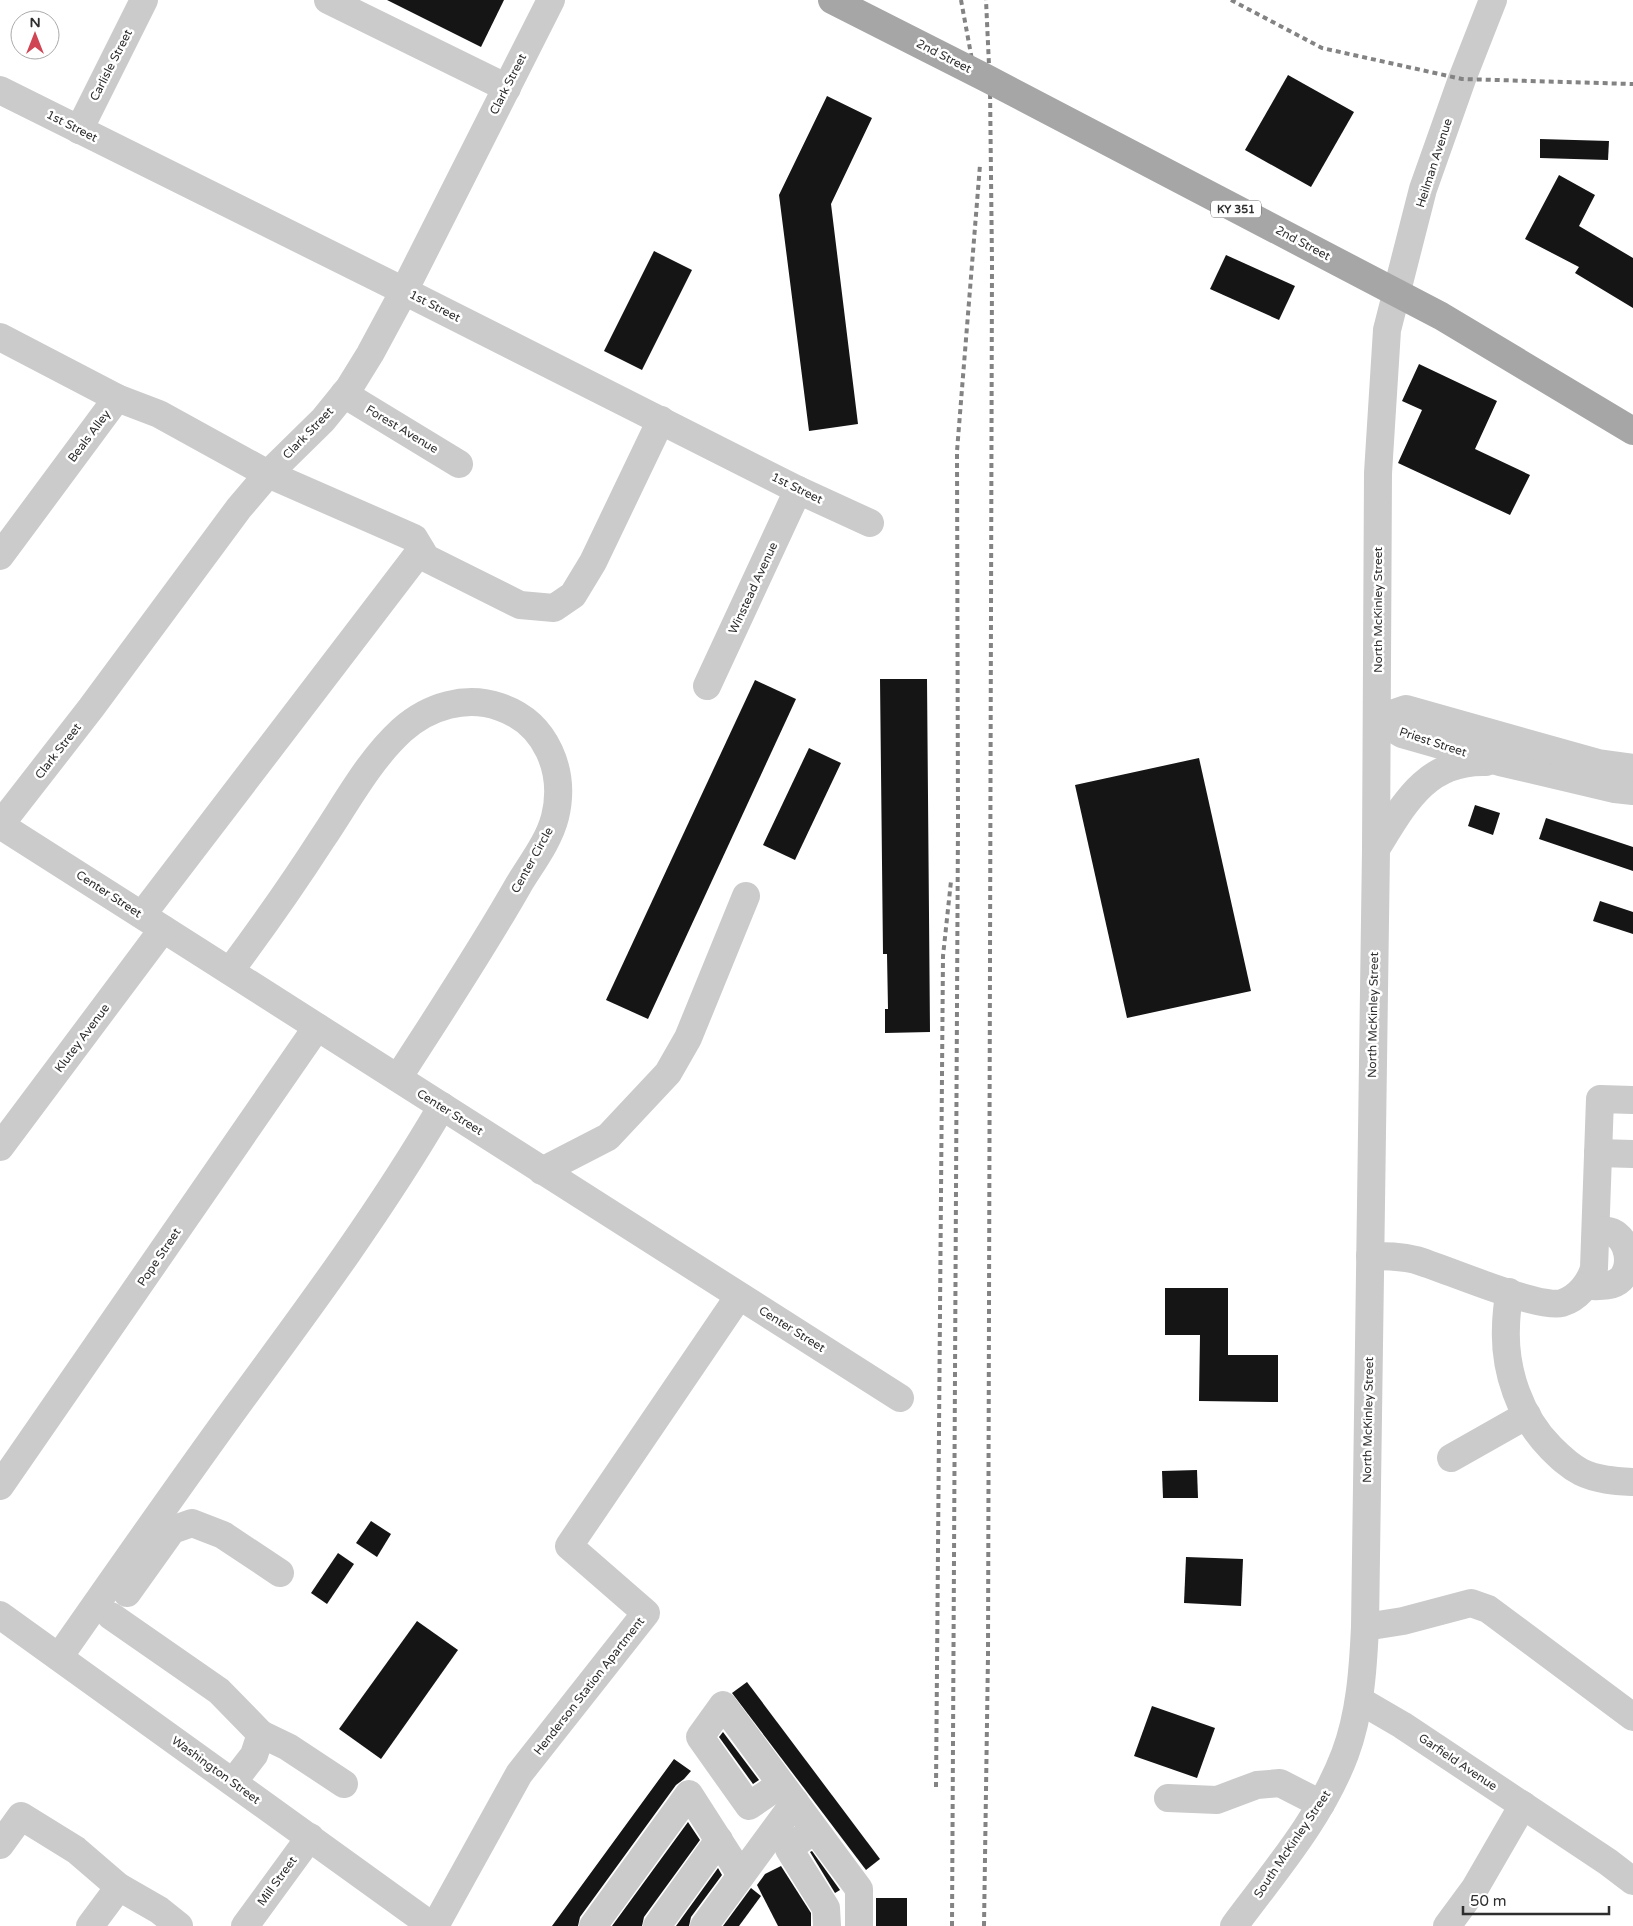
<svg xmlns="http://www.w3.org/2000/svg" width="1633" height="1926" viewBox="0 0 1633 1926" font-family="'Varela Round',sans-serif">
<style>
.building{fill:#151515}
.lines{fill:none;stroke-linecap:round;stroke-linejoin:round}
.minor{stroke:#cbcbcb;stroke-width:28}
.rail{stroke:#838383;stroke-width:4;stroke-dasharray:5 4;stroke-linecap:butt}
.major-bridge{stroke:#a6a6a6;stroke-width:28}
.labels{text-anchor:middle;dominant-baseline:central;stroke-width:5;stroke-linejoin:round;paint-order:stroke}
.shield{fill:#fff;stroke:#6d6d6d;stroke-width:1}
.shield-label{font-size:11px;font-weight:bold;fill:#2e2e2e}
.street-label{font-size:12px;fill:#2e2e2e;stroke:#fff}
</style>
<rect width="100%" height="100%" fill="#fff"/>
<!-- building -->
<g class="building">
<path d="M 387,0 L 504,0 L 481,47 Z"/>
<path d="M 1288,75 L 1354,112 L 1311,187 L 1245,150 Z"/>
<path d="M 827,96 L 872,118 L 831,204 L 858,424 L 809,431 L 779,195 Z"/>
<path d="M 1540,139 L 1609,141 L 1608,160 L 1540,158 Z"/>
<path d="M 1559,175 L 1595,195 L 1579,226 L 1633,258 L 1633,308 L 1575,273 L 1579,267 L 1525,239 Z"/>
<path d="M 654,251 L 692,270 L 642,370 L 604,351 Z"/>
<path d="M 1226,255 L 1295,286 L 1279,320 L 1210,289 Z"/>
<path d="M 1419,364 L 1497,401 L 1475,449 L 1530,475 L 1510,515 L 1398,463 L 1422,410 L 1402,401 Z"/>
<path d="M 880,679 L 927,679 L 930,1032 L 885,1033 L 885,1009 L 888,1009 L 887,954 L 883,954 Z"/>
<path d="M 755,680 L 796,699 L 648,1019 L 606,1000 Z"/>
<path d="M 809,748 L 841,763 L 795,860 L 763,845 Z"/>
<path d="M 1199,758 L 1251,991 L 1127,1018 L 1075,785 Z"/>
<path d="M 1475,805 L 1500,813 L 1493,835 L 1468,826 Z"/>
<path d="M 1546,818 L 1633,847 L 1633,871 L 1539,839 Z"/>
<path d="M 1600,901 L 1633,912 L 1633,934 L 1593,921 Z"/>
<path d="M 1165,1288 L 1228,1288 L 1228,1355 L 1278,1355 L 1278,1402 L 1199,1401 L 1200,1335 L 1165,1335 Z"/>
<path d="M 1197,1470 L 1198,1498 L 1163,1498 L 1162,1471 Z"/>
<path d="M 371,1521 L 391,1534 L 377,1557 L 356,1543 Z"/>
<path d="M 338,1553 L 354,1564 L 327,1604 L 311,1593 Z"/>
<path d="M 1186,1557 L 1243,1559 L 1241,1606 L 1184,1603 Z"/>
<path d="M 417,1621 L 458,1650 L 381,1759 L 339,1729 Z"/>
<path d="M 747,1682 L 880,1859 L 866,1870 L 732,1693 Z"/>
<path d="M 1152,1706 L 1215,1728 L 1197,1778 L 1134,1756 Z"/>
<path d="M 723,1732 L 759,1780 L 753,1784 L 719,1737 Z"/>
<path d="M 674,1759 L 691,1771 L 684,1779 L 676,1785 L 580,1917 L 578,1926 L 552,1926 Z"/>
<path d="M 688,1822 L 700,1840 L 644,1917 L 642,1926 L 612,1926 Z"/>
<path d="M 812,1851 L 840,1890 L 835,1893 L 810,1852 Z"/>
<path d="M 781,1866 L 811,1913 L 811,1926 L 778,1926 L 757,1885 L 765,1874 Z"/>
<path d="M 718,1868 L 722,1875 L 691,1917 L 689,1926 L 676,1926 Z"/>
<path d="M 751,1888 L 761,1896 L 739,1926 L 723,1926 Z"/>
<rect x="876" y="1898" width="31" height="28"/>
</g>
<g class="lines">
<!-- minor -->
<g class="minor">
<path d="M 328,0 L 507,88"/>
<path d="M 0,90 L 404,291 L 798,490 L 870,523"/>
<path d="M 79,130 L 144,0"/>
<path d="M 0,337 L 117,398 L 0,556"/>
<path d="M 344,394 L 459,464"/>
<path d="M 117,398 L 159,414 L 268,474 L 414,538 L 426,558 L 520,605 L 554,608 L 573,595 L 593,562 L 661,420"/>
<path d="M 707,686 L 798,490"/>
<path d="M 1377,719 L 1402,734 L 1500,762 L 1615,789 L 1633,791"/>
<path d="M 1377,719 L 1406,709 L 1598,763 L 1633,768"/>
<path d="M 0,825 L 900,1398"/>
<path d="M 0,825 L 91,708 L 239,508 L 268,474 L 323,420 L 349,388 L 370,354 L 404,291 L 551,0"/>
<path d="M 1376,849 C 1404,804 1426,760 1486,762"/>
<path d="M 142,915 L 421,550"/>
<path d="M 230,971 C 262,928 293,884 322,839 C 347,802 369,760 402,730 C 429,706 466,695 500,707 C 547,723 566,772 555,817 C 549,841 531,864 519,884 C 481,951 439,1014 398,1078"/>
<path d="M 0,1147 L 163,929"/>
<path d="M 1598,1153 L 1633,1154"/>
<path d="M 542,1171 L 608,1137 L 668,1073 L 688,1038 L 746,896"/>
<path d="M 1370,1256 C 1386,1256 1401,1256 1416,1260 C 1446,1269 1537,1309 1562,1303 C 1578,1298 1590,1283 1594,1268 L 1600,1099 L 1633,1100"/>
<path d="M 1586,1286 C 1597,1286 1612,1288 1621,1279 C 1633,1266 1629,1240 1612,1232 C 1607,1230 1601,1230 1596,1230"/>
<path d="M 1509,1292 C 1508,1304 1506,1315 1506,1327 C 1504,1370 1520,1417 1551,1448 C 1560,1457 1569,1466 1581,1472 C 1597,1480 1616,1481 1633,1482"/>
<path d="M 1451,1458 L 1527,1415"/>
<path d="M 0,1486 L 317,1027"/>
<path d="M 127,1593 L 172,1530 L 192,1523 L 223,1535 L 280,1573"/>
<path d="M 0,1615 L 432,1926"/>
<path d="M 111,1616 L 219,1691 L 261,1734 L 254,1755 L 233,1782"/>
<path d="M 1365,1627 L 1403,1621 L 1471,1603 L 1488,1609 L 1633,1717"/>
<path d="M 59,1657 C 119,1571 179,1485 241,1400 C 311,1305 382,1209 442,1106"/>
<path d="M 1359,1700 L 1402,1725 L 1608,1862 L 1633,1881"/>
<path d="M 261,1734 L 288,1747 L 344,1784"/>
<path d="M 781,1784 L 749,1806 L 700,1737 L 723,1705 L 859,1889 L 859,1926"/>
<path d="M 1168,1798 L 1217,1800 L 1257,1785 L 1280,1783 L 1321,1804"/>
<path d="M 814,1829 L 789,1849 L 826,1908 L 827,1926"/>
<path d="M 0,1845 L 21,1816 L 76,1850 L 119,1887"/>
<path d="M 90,1926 L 119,1887 L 159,1910 L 179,1926"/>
<path d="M 245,1926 L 310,1837"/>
<path d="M 435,1926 L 519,1774 L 646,1613 L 569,1546 L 739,1296"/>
<path d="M 593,1926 L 689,1794 L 741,1875"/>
<path d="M 657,1926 L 719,1840"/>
<path d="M 704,1926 L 795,1802"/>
<path d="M 1234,1926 C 1274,1872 1321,1818 1345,1754 C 1360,1714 1363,1670 1365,1627 L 1376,850 L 1378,473 L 1387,330 L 1423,189 L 1462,79 L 1493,0"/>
<path d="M 1447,1926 L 1475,1888 L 1523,1805"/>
</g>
<!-- rail -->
<g class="rail">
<path d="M 961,0 L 977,87"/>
<path d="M 1231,0 L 1322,48 L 1462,79 L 1633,84"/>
<path d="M 936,1787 L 943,956 L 951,881"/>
<path d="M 952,1926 L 958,821 L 957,451 L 980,165"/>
<path d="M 984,1926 L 988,1655 L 992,263 L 990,87 L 986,0"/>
</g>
<!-- major-bridge -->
<path class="major-bridge" d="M 832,0 L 986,78 L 1441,316 L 1633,431"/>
</g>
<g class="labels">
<!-- shield labels -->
<rect class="shield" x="1211" y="200.5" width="50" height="17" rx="4"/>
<g class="shield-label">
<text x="1236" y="209">KY 351</text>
</g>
<!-- street labels -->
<g class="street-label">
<text transform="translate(944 56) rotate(27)">2nd Street</text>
<text transform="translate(111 65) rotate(-63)">Carlisle Street</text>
<text transform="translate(508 84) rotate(-63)">Clark Street</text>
<text transform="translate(72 126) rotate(27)">1st Street</text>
<text transform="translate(1434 163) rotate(-72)">Heilman Avenue</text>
<text transform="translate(1303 243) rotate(28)">2nd Street</text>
<text transform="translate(435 306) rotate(27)">1st Street</text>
<text transform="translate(402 429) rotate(31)">Forest Avenue</text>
<text transform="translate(308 433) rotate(-46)">Clark Street</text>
<text transform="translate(89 436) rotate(-53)">Beals Alley</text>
<text transform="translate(797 488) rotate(26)">1st Street</text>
<text transform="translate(753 588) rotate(-65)">Winstead Avenue</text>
<text transform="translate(1378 610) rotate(-90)">North McKinley Street</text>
<text transform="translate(1433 742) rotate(18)">Priest Street</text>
<text transform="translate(58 751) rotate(-52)">Clark Street</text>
<text transform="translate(532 860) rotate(-61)">Center Circle</text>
<text transform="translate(109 894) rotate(33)">Center Street</text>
<text transform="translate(1373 1015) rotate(-89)">North McKinley Street</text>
<text transform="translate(82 1038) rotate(-53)">Klutey Avenue</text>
<text transform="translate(450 1112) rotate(32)">Center Street</text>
<text transform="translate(159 1257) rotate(-56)">Pope Street</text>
<text transform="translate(792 1329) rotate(32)">Center Street</text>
<text transform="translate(1368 1420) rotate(-89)">North McKinley Street</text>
<text transform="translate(589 1686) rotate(-52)">Henderson Station Apartment</text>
<text transform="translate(1458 1762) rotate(34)">Garfield Avenue</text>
<text transform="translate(216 1770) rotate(36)">Washington Street</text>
<text transform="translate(1292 1844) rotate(-56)">South McKinley Street</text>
<text transform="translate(277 1881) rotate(-54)">Mill Street</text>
</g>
</g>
<!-- north arrow -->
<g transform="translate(35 35)"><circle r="24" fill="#ffffff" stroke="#ababab"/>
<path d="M0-4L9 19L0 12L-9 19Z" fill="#d04553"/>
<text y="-8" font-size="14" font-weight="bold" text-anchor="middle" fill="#2e2e2e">N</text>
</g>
<!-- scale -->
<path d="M1463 1906v8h146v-8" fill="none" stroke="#2e2e2e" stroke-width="2.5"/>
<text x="1470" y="1906" font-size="15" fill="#2e2e2e" stroke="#ffffff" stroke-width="4" paint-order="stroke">50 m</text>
</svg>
